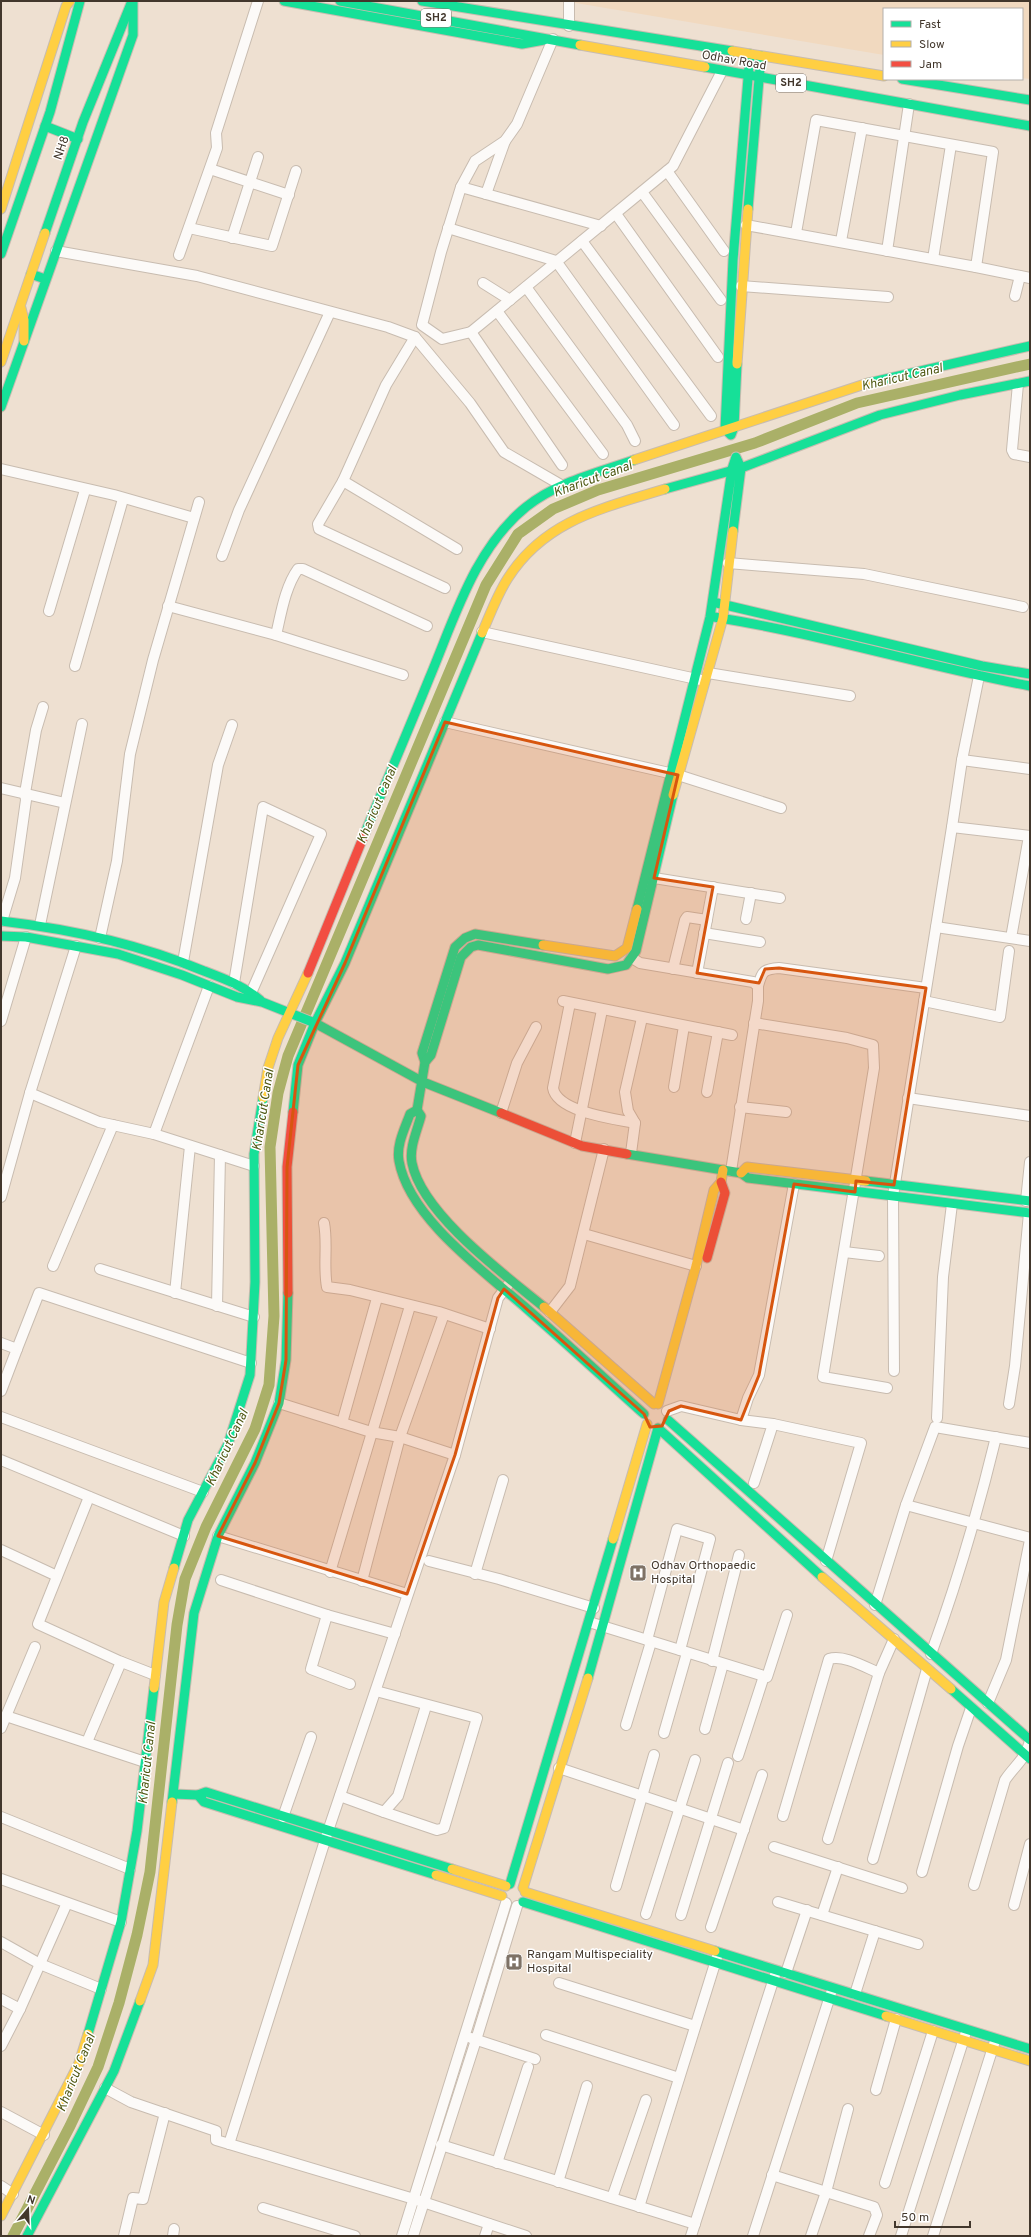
<svg xmlns="http://www.w3.org/2000/svg" width="1031" height="2237" viewBox="0 0 1031 2237" font-family="Overpass,sans-serif">
<style>
.built{fill:#f1d9bf}
.lines{fill:none;stroke-linecap:round;stroke-linejoin:round}
.canal{stroke:#aab068;stroke-width:11}
.street-casing{stroke:#c8bcb0;stroke-width:12}
.fast-casing{stroke:#c8bcb0;stroke-width:11}
.slow-casing{stroke:#c8bcb0;stroke-width:11}
.jam-casing{stroke:#c8bcb0;stroke-width:11}
.street{stroke:#fcfaf8;stroke-width:10}
.fast{stroke:#16e098;stroke-width:9}
.slow{stroke:#ffcf43;stroke-width:9}
.jam{stroke:#f24e42;stroke-width:9}
.marked{fill:#d7560f;fill-opacity:0.2;stroke:#d7560f;stroke-width:3;stroke-linejoin:round}
.labels{text-anchor:middle;dominant-baseline:central;stroke-width:3;stroke-linejoin:round;paint-order:stroke}
.shield{fill:#fff;stroke:#7b736b;stroke-width:1}
.shield-label{font-size:11px;font-weight:bold;fill:#42372c}
.street-label{font-size:12px;fill:#42372c;stroke:#fff}
.poi-label{font-size:12px;fill:#42372c;stroke:#fff;text-anchor:start}
.water-label{font-size:13px;font-style:italic;fill:#4f5813;stroke:#fff}
</style>
<rect width="100%" height="100%" fill="#eee0d1"/>
<!-- built -->
<path class="built" d="M 564,1 L 1030,1 L 1030,79 L 1022,78 L 1022,9 L 884,9 L 884,55 Z"/>
<g class="lines">
<!-- canal -->
<path class="canal" d="M 13,2236 L 70,2126 L 98,2067 L 119,2003 L 137,1935 L 150,1872 L 177,1625 L 185,1579 L 206,1527 L 255,1429 L 269,1385 L 274,1316 L 270,1147 L 278,1093 L 288,1056 L 486,585 L 518,534 L 553,509 L 598,490 L 755,443 L 857,403 L 1030,364"/>
<!-- street casing -->
<g class="street-casing">
<g id="street">
<path d="M 569,26 L 569,1"/>
<path d="M 553,39 L 517,124 L 505,141 L 475,161 L 461,187 L 441,252 L 422,325 L 442,339 L 471,332 L 673,166 L 722,71"/>
<path d="M 210,169 L 289,195"/>
<path d="M 667,171 L 724,251"/>
<path d="M 461,187 L 601,226"/>
<path d="M 642,192 L 721,300"/>
<path d="M 486,194 L 505,141"/>
<path d="M 616,214 L 718,357"/>
<path d="M 746,225 L 976,267 L 993,152 L 816,120 L 796,233"/>
<path d="M 189,228 L 272,246 L 296,171"/>
<path d="M 448,228 L 556,261 L 674,425"/>
<path d="M 232,238 L 258,157"/>
<path d="M 582,241 L 711,416"/>
<path d="M 841,241 L 862,128"/>
<path d="M 56,251 L 197,276 L 388,327 L 415,337 L 470,403 L 504,452 L 561,485"/>
<path d="M 887,251 L 909,104"/>
<path d="M 179,255 L 217,148 L 216,133 L 258,1"/>
<path d="M 933,259 L 951,145"/>
<path d="M 976,267 L 1030,278"/>
<path d="M 483,283 L 510,300"/>
<path d="M 741,286 L 888,297"/>
<path d="M 526,287 L 627,425 L 635,441"/>
<path d="M 1015,296 L 1020,276"/>
<path d="M 497,311 L 603,454"/>
<path d="M 471,332 L 562,465"/>
<path d="M 415,337 L 386,385 L 343,481 L 318,524 L 319,529 L 445,588"/>
<path d="M 1018,384 L 1012,450 L 1014,454 L 1030,457"/>
<path d="M 1,469 L 114,495 L 194,518"/>
<path d="M 343,481 L 457,549"/>
<path d="M 222,556 L 239,510 L 330,312"/>
<path d="M 728,563 L 864,574 L 1023,607"/>
<path d="M 168,606 L 276,635 L 403,675"/>
<path d="M 49,611 L 85,490"/>
<path d="M 482,632 L 701,680"/>
<path d="M 276,635 C 281,614 285,587 298,569 L 303,569 L 427,626"/>
<path d="M 75,666 L 123,499"/>
<path d="M 708,673 L 850,696"/>
<path d="M 979,676 L 962,760 L 952,827 L 1030,836"/>
<path d="M 445,722 L 678,775 L 781,808"/>
<path d="M 962,760 L 1030,769"/>
<path d="M 1,788 L 65,803"/>
<path d="M 654,878 L 780,898"/>
<path d="M 746,919 L 751,893"/>
<path d="M 2,921 L 15,878 L 26,800 L 25,793 L 36,730 L 43,707"/>
<path d="M 40,925 L 82,724"/>
<path d="M 936,927 L 1030,941"/>
<path d="M 704,933 L 760,942"/>
<path d="M 100,938 L 117,861 L 130,754 L 153,660 L 199,502"/>
<path d="M 1011,938 L 1029,836"/>
<path d="M 632,958 L 640,963 L 753,982 L 758,986 L 758,1001 L 731,1171"/>
<path d="M 183,962 L 218,765 L 232,725"/>
<path d="M 673,969 L 685,920 L 687,917 L 707,920"/>
<path d="M 697,973 L 713,887"/>
<path d="M 234,983 L 263,807 L 321,834 L 251,993"/>
<path d="M 758,986 C 762,971 764,969 779,968 L 926,988"/>
<path d="M 563,1001 L 732,1035"/>
<path d="M 924,1001 L 1000,1017 L 1009,951"/>
<path d="M 570,1003 L 553,1088 C 557,1112 615,1119 635,1123"/>
<path d="M 1,1021 L 26,937"/>
<path d="M 754,1023 L 847,1038 L 873,1045 L 874,1068 L 823,1377 L 887,1388"/>
<path d="M 674,1087 L 684,1026"/>
<path d="M 707,1092 L 718,1032"/>
<path d="M 30,1093 L 99,1122 L 154,1134 L 254,1166"/>
<path d="M 908,1098 L 1030,1116"/>
<path d="M 740,1107 L 786,1112"/>
<path d="M 501,1113 L 517,1063 L 536,1027"/>
<path d="M 154,1134 L 209,986"/>
<path d="M 575,1143 L 602,1010"/>
<path d="M 631,1153 L 635,1123 L 628,1111 L 625,1092 L 642,1018"/>
<path d="M 1,1197 L 30,1093 L 76,946"/>
<path d="M 1026,1201 L 1030,1162"/>
<path d="M 324,1223 C 328,1244 323,1266 327,1287 L 350,1290 L 439,1312 L 490,1329"/>
<path d="M 584,1234 L 696,1266"/>
<path d="M 844,1252 L 879,1256"/>
<path d="M 53,1266 L 113,1125"/>
<path d="M 100,1269 L 254,1317"/>
<path d="M 175,1293 L 190,1146"/>
<path d="M 217,1306 L 220,1155"/>
<path d="M 550,1312 L 570,1286 L 604,1149"/>
<path d="M 444,1314 L 400,1437 L 455,1455"/>
<path d="M 1,1343 L 17,1349 L 1,1391"/>
<path d="M 17,1349 L 39,1293 L 251,1363"/>
<path d="M 894,1371 L 893,1196 L 952,827"/>
<path d="M 279,1403 L 371,1432 L 400,1437 L 362,1581"/>
<path d="M 1009,1404 L 1015,1366 L 1029,1213"/>
<path d="M 667,1411 L 681,1406 L 741,1420 L 773,1424 L 861,1443 L 826,1561"/>
<path d="M 1,1417 L 203,1492"/>
<path d="M 937,1418 L 943,1277 L 952,1204"/>
<path d="M 741,1420 L 748,1398 L 759,1375 L 794,1184"/>
<path d="M 342,1423 L 377,1298"/>
<path d="M 1,1460 L 184,1536"/>
<path d="M 754,1483 L 773,1424"/>
<path d="M 89,1497 L 38,1624 L 119,1661 L 155,1675"/>
<path d="M 906,1505 L 1030,1538"/>
<path d="M 218,1536 L 407,1594"/>
<path d="M 1,1550 L 57,1576"/>
<path d="M 429,1561 L 499,1579 L 594,1608"/>
<path d="M 330,1572 L 410,1306"/>
<path d="M 475,1574 L 503,1480"/>
<path d="M 221,1580 L 327,1615"/>
<path d="M 875,1605 L 906,1505 L 935,1427 L 1030,1443"/>
<path d="M 589,1622 L 767,1677 L 787,1615"/>
<path d="M 647,1640 L 677,1529 L 710,1539 L 680,1650"/>
<path d="M 931,1654 C 957,1583 978,1511 996,1437"/>
<path d="M 712,1661 L 739,1555"/>
<path d="M 350,1684 L 311,1669 L 327,1615 L 395,1634"/>
<path d="M 376,1691 L 477,1718 L 444,1828 L 437,1830 L 384,1812"/>
<path d="M 988,1703 L 1006,1660 L 1030,1540"/>
<path d="M 6,1716 L 145,1762"/>
<path d="M 626,1725 L 651,1642"/>
<path d="M 1,1728 L 35,1647"/>
<path d="M 705,1729 L 723,1664"/>
<path d="M 664,1733 L 687,1653"/>
<path d="M 87,1742 L 121,1662"/>
<path d="M 738,1756 L 764,1676"/>
<path d="M 559,1768 L 744,1830"/>
<path d="M 340,1796 L 384,1812 L 398,1796 L 426,1706"/>
<path d="M 783,1816 L 829,1659 C 843,1654 865,1667 879,1673"/>
<path d="M 1,1817 L 130,1869"/>
<path d="M 283,1817 L 311,1737"/>
<path d="M 828,1839 L 879,1673 L 894,1639"/>
<path d="M 774,1847 L 902,1888"/>
<path d="M 873,1859 L 927,1669"/>
<path d="M 922,1872 L 958,1746 L 971,1708"/>
<path d="M 1,1879 L 121,1922"/>
<path d="M 974,1885 L 1005,1780 C 1016,1764 1025,1760 1030,1741"/>
<path d="M 616,1886 L 654,1755"/>
<path d="M 778,1902 L 918,1944"/>
<path d="M 1014,1905 L 1030,1844"/>
<path d="M 646,1914 L 695,1760"/>
<path d="M 681,1915 L 728,1763"/>
<path d="M 822,1915 L 838,1867"/>
<path d="M 711,1927 L 762,1775"/>
<path d="M 1,1942 L 40,1964 L 101,1989"/>
<path d="M 786,1973 L 807,1910"/>
<path d="M 559,1983 L 695,2026"/>
<path d="M 855,1994 L 875,1931"/>
<path d="M 1,1999 L 20,2009 L 67,1903"/>
<path d="M 546,2035 L 679,2078"/>
<path d="M 471,2038 L 535,2059"/>
<path d="M 1,2046 L 20,2009"/>
<path d="M 105,2088 L 131,2102 L 216,2131 L 216,2140 L 414,2199 L 526,2236"/>
<path d="M 876,2090 L 896,2019"/>
<path d="M 1,2112 L 44,2135"/>
<path d="M 229,2144 L 328,1831 L 455,1455 L 498,1298 L 508,1285"/>
<path d="M 441,2145 L 695,2224"/>
<path d="M 497,2163 L 528,2067"/>
<path d="M 772,2175 L 874,2207 L 877,2215 L 869,2236"/>
<path d="M 558,2182 L 587,2086"/>
<path d="M 885,2183 L 933,2031"/>
<path d="M 1,2186 L 13,2194"/>
<path d="M 612,2198 L 646,2100"/>
<path d="M 639,2207 L 717,1957"/>
<path d="M 263,2208 L 355,2236"/>
<path d="M 124,2236 L 133,2198 L 143,2199 L 165,2113"/>
<path d="M 173,2236 L 174,2229"/>
<path d="M 402,2236 L 506,1903"/>
<path d="M 413,2236 L 476,2040 L 517,1906"/>
<path d="M 485,2236 L 489,2224"/>
<path d="M 691,2236 L 775,1975"/>
<path d="M 753,2236 L 831,1993"/>
<path d="M 811,2236 L 826,2192 L 848,2109"/>
<path d="M 901,2236 L 965,2035"/>
<path d="M 933,2236 L 994,2044"/>
</g>
</g>
<!-- fast casing -->
<g class="fast-casing">
<g id="fast">
<path d="M 284,1 L 522,44 L 544,40"/>
<path d="M 340,1 L 580,45"/>
<path d="M 422,1 L 732,51"/>
<path d="M 705,67 L 1030,126"/>
<path d="M 902,79 L 1030,100"/>
<path d="M 45,126 L 78,139"/>
<path d="M 748,209 L 761,56"/>
<path d="M 45,233 L 83,122 L 132,1"/>
<path d="M 1,254 L 50,112 L 80,1"/>
<path d="M 31,274 L 45,279"/>
<path d="M 737,364 L 734,427 L 731,435 L 725,429 L 733,260 L 750,54"/>
<path d="M 868,383 L 1030,346"/>
<path d="M 1,407 L 133,35 L 133,1"/>
<path d="M 665,489 L 741,468 L 880,415 L 960,395 L 1030,381"/>
<path d="M 717,603 L 982,666 L 1030,674"/>
<path d="M 714,617 C 821,634 924,666 1030,686"/>
<path d="M 365,833 C 386,782 408,731 429,679 C 454,620 474,549 526,507 C 557,482 597,473 634,460"/>
<path d="M 637,909 L 710,617 L 732,469 L 736,457 L 741,468 L 733,531"/>
<path d="M 1,921 C 70,929 139,944 204,971 C 225,979 242,985 260,1000"/>
<path d="M 1,936 L 26,937 L 118,954 L 182,975 L 237,997 L 262,1002 L 315,1023 L 423,1082 L 501,1113"/>
<path d="M 543,945 L 475,934 L 465,938 L 455,947 L 422,1053 L 425,1062 L 417,1110 L 421,1116 C 417,1131 409,1148 412,1163 C 422,1214 505,1275 544,1307"/>
<path d="M 425,1062 L 431,1055 L 461,957 L 471,947 L 478,945 L 608,969 L 626,965 L 636,951 L 673,795"/>
<path d="M 417,1110 L 410,1114 C 405,1128 396,1145 399,1161 C 409,1218 485,1272 526,1308 C 566,1343 605,1379 644,1414"/>
<path d="M 293,1112 L 298,1065 L 315,1023 L 345,963 L 482,633"/>
<path d="M 627,1154 L 741,1173 L 748,1178 L 1030,1213"/>
<path d="M 866,1181 L 1030,1201"/>
<path d="M 668,1420 L 1030,1740"/>
<path d="M 174,1568 L 188,1520 L 228,1444 L 250,1375 L 255,1282 L 254,1154 L 263,1098"/>
<path d="M 588,1678 L 658,1428 L 822,1577"/>
<path d="M 951,1689 L 1030,1759"/>
<path d="M 174,1794 L 198,1795 L 206,1792 L 452,1869"/>
<path d="M 198,1795 L 204,1802 L 436,1875"/>
<path d="M 172,1802 L 194,1613 L 218,1536 L 255,1463 L 279,1403 L 286,1360 L 288,1293"/>
<path d="M 510,1884 L 613,1539"/>
<path d="M 523,1902 L 886,2016"/>
<path d="M 715,1951 L 1030,2049"/>
<path d="M 88,2034 L 121,1922 L 137,1831 L 154,1688"/>
<path d="M 27,2236 L 114,2071 L 140,2001"/>
</g>
</g>
<!-- slow casing -->
<g class="slow-casing">
<g id="slow">
<path d="M 580,45 L 705,67"/>
<path d="M 732,51 L 884,76"/>
<path d="M 1,209 L 66,6 L 70,1"/>
<path d="M 21,308 L 24,320 L 24,341"/>
<path d="M 1,362 L 45,233"/>
<path d="M 737,364 L 748,209"/>
<path d="M 634,460 L 868,383"/>
<path d="M 482,633 C 490,615 497,595 508,578 C 545,520 603,508 665,489"/>
<path d="M 673,795 L 723,618 L 733,531"/>
<path d="M 543,945 L 615,956 L 627,948 L 637,909"/>
<path d="M 263,1098 L 268,1068 L 278,1038 L 308,973"/>
<path d="M 741,1173 L 747,1167 L 866,1181"/>
<path d="M 544,1307 L 654,1404"/>
<path d="M 658,1404 L 696,1266 L 714,1190 L 721,1182 L 723,1170"/>
<path d="M 613,1539 L 647,1424"/>
<path d="M 822,1577 L 951,1689"/>
<path d="M 154,1688 L 164,1602 L 174,1568"/>
<path d="M 452,1869 L 506,1886"/>
<path d="M 436,1875 L 502,1896"/>
<path d="M 523,1888 L 588,1678"/>
<path d="M 525,1892 L 715,1951"/>
<path d="M 140,2001 L 153,1965 L 172,1802"/>
<path d="M 886,2016 L 1030,2061"/>
<path d="M 1,2216 L 79,2063 L 88,2034"/>
</g>
</g>
<!-- jam casing -->
<g class="jam-casing">
<g id="jam">
<path d="M 308,973 L 365,833"/>
<path d="M 501,1113 L 582,1146 L 627,1154"/>
<path d="M 707,1258 L 725,1193 L 721,1182"/>
<path d="M 288,1293 L 287,1167 L 293,1112"/>
</g>
</g>
<!-- street -->
<use href="#street" class="street"/>
<!-- fast -->
<use href="#fast" class="fast"/>
<!-- slow -->
<use href="#slow" class="slow"/>
<!-- jam -->
<use href="#jam" class="jam"/>
</g>
<!-- marked area -->
<path class="marked" d="M 445,722 L 678,775 L 654,878 L 713,887 L 697,973 L 759,983 L 765,969 L 779,968 L 926,988 L 894,1185 L 856,1181 L 855,1192 L 794,1184 L 759,1375 L 741,1420 L 681,1406 L 669,1411 L 662,1426 L 650,1427 L 644,1414 L 504,1289 L 498,1298 L 455,1455 L 407,1594 L 218,1536 L 255,1463 L 279,1403 L 286,1360 L 287,1167 L 298,1065 L 345,963 Z"/>
<!-- icons -->
<defs>
<g id="hospital-square" transform="scale(0.9)"><rect x="-9" y="-9" width="18" height="18" rx="4" fill="#7e7266" stroke="#fff"/><path d="M-5-5h3v3.5h4V-5h3V5h-3V1.5h-4V5h-3Z" fill="#fff"/></g>
</defs>
<g fill-rule="evenodd">
<use href="#hospital-square" x="638" y="1573"/>
<use href="#hospital-square" x="514" y="1962"/>
</g>
<g class="labels">
<!-- shield labels -->
<g class="shield">
<rect x="421" y="9" width="30" height="18" rx="3"/>
<rect x="776" y="74" width="30" height="18" rx="3"/>
</g>
<g class="shield-label">
<text x="436" y="18">SH2</text>
<text x="791" y="83">SH2</text>
</g>
<!-- street labels -->
<g class="street-label">
<text transform="translate(734 61) rotate(10)">Odhav Road</text>
<text transform="translate(62 148) rotate(-71)">NH8</text>
</g>
<!-- poi labels -->
<g class="poi-label">
<text x="651" y="1566">Odhav Orthopaedic<tspan x="651" dy="14">Hospital</tspan></text>
<text x="527" y="1955">Rangam Multispeciality<tspan x="527" dy="14">Hospital</tspan></text>
</g>
<!-- water labels -->
<g class="water-label">
<text transform="translate(902 378) rotate(-13)">Kharicut Canal</text>
<text transform="translate(593 480) rotate(-20)">Kharicut Canal</text>
<text transform="translate(378 805) rotate(-67)">Kharicut Canal</text>
<text transform="translate(264 1110) rotate(-81)">Kharicut Canal</text>
<text transform="translate(228 1448) rotate(-65)">Kharicut Canal</text>
<text transform="translate(148 1763) rotate(-84)">Kharicut Canal</text>
<text transform="translate(77 2073) rotate(-68)">Kharicut Canal</text>
</g>
</g>
<!-- border -->
<rect width="1031" height="2237" fill="none" stroke="#42372c" stroke-width="4"/>
<!-- legend -->
<rect x="883" y="8" width="140" height="72" fill="#ffffff" stroke="#b3afab"/>
<rect x="891" y="21" width="20" height="6" fill="#16e098" stroke="#b3afab"/>
<text x="919" y="28" font-size="12" fill="#42372c">Fast</text>
<rect x="891" y="41" width="20" height="6" fill="#ffcf43" stroke="#b3afab"/>
<text x="919" y="48" font-size="12" fill="#42372c">Slow</text>
<rect x="891" y="61" width="20" height="6" fill="#f24e42" stroke="#b3afab"/>
<text x="919" y="68" font-size="12" fill="#42372c">Jam</text>
<!-- north arrow -->
<g transform="translate(28 2209) rotate(19)" stroke="#ffffff" stroke-width="3" paint-order="stroke">
<path d="M0-3L7 15L0 10L-7 15Z" fill="#42372c"/>
<text y="-6" font-size="11" font-weight="bold" text-anchor="middle" fill="#42372c">N</text>
</g>
<!-- scale -->
<path d="M895 2221v6h75v-6" fill="none" stroke="#42372c" stroke-width="2"/>
<text x="901" y="2221" font-size="12" fill="#42372c" stroke="#ffffff" stroke-width="3" paint-order="stroke">50 m</text>
</svg>
